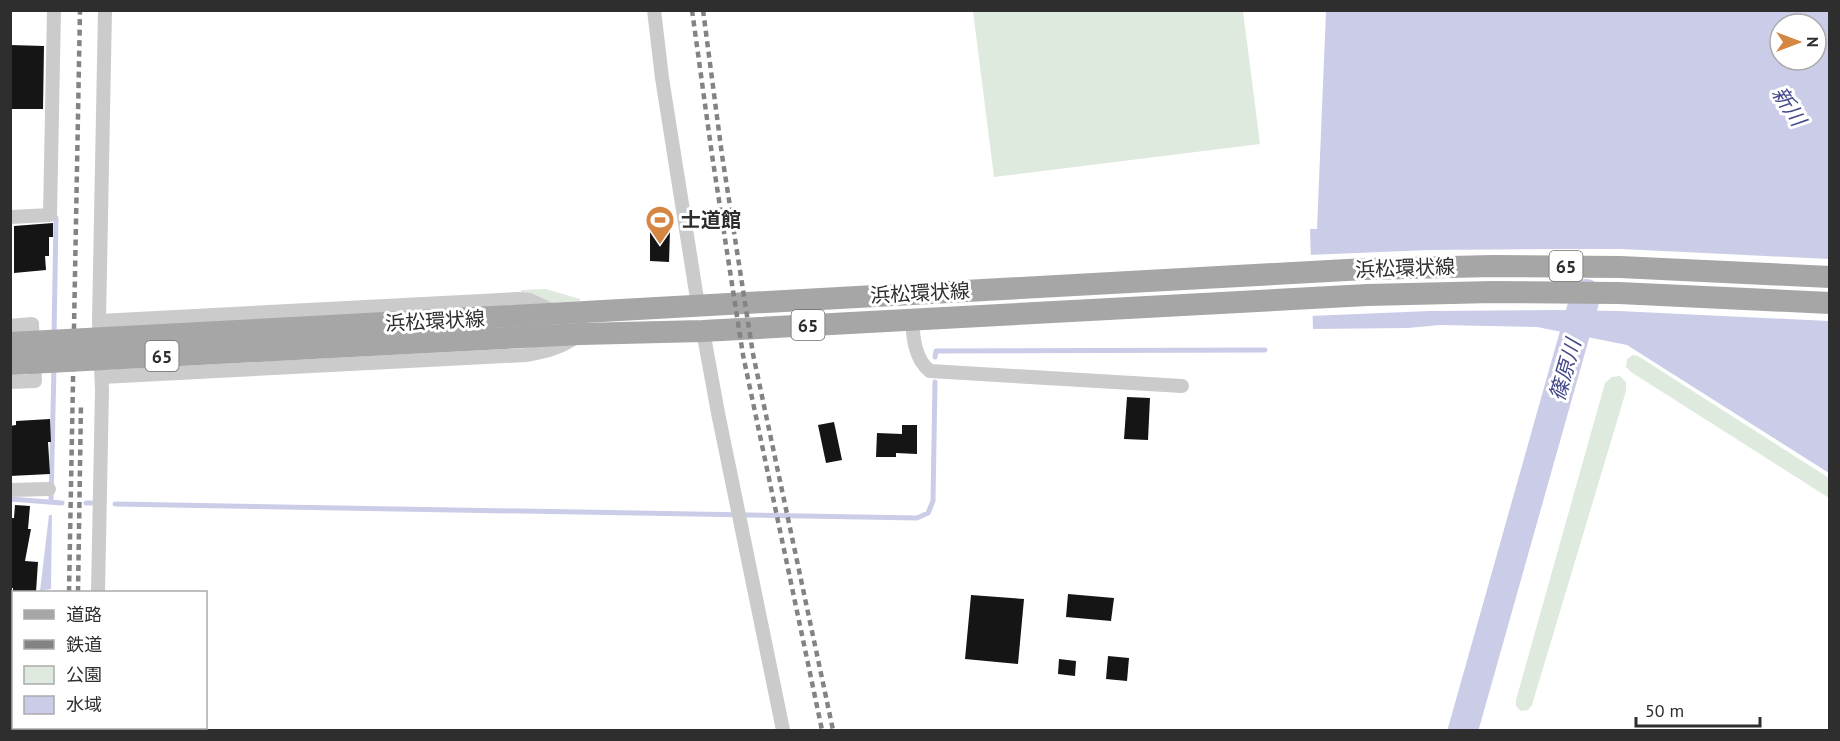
<svg xmlns="http://www.w3.org/2000/svg" width="1840" height="741" viewBox="0 0 1840 741" font-family="'PT Sans','Noto Sans JP',sans-serif">
<style>
.green{fill:#ddeadd}
.water{fill:#cbcde8;fill-rule:evenodd}
.pier{fill:#fff}
.lines{fill:none;stroke-linecap:round;stroke-linejoin:round}
.stream{stroke:#cbcde8;stroke-width:5}
.river{stroke:#cbcde8;stroke-width:30}
.building{fill:#151515}
.minor{stroke:#cbcbcb;stroke-width:14}
.primary{stroke:#a6a6a6;stroke-width:22}
.rail{stroke:#838383;stroke-width:4.5;stroke-dasharray:6 4.5;stroke-linecap:butt}
.primary-bridge{stroke:#a6a6a6;stroke-width:22}
.labels{text-anchor:middle;dominant-baseline:central;stroke-width:6;stroke-linejoin:round;paint-order:stroke}
.shield{fill:#fff;stroke:#6d6d6d;stroke-width:1.5}
.shield-label{font-size:18px;font-weight:bold;fill:#2e2e2e}
.poi-label{font-size:20px;font-weight:bold;fill:#2e2e2e;stroke:#fff;text-anchor:start}
.street-label{font-size:20px;fill:#2e2e2e;stroke:#fff}
.water-label{font-size:21px;font-style:italic;fill:#444988;stroke:#fff}
</style>
<rect width="100%" height="100%" fill="#fff"/>
<!-- green -->
<g class="green">
<path d="M 973,11 L 1243,11 L 1260,144 L 994,177 Z"/>
<path d="M 546,289 L 580,299 L 580,301 L 553,303 L 531,293 L 521,293 L 521,290 Z"/>
<path d="M 1633,355 L 1638,356 L 1829,478 L 1829,498 L 1631,372 L 1626,367 L 1627,359 Z"/>
<path d="M 1620,376 L 1626,382 L 1626,391 L 1532,705 L 1528,710 L 1521,711 L 1516,706 L 1516,700 L 1605,383 L 1612,377 Z"/>
</g>
<!-- water -->
<g class="water">
<path d="M 1326,11 L 1829,11 L 1829,473 L 1627,345 L 1537,327 L 1440,325 L 1408,328 L 1313,329 L 1310,229 L 1317,229 ZM 1780,24 L 1816,24 L 1816,60 L 1780,60 Z"/>
<path d="M 49,515 L 52,515 L 51,589 L 40,591 Z"/>
</g>
<!-- pier -->
<path class="pier" d="M 1557,249 L 1621,249 L 1829,259 L 1829,321 L 1619,311 L 1556,310 L 1430,311 L 1309,316 L 1308,255 L 1429,250 Z"/>
<g class="lines">
<!-- stream -->
<g class="stream">
<path d="M 54,336 L 56,218"/>
<path d="M 935,357 L 936,351 L 1265,350"/>
<path d="M 10,499 L 62,503"/>
<path d="M 51,502 L 54,366"/>
<path d="M 86,503 L 91,503"/>
<path d="M 115,504 L 917,518 L 928,513 L 933,501 L 935,382"/>
</g>
<!-- river -->
<path class="river" d="M 1463,730 L 1586,294"/>
</g>
<!-- building -->
<g class="building">
<path d="M 10,45 L 44,46 L 43,109 L 10,109 Z"/>
<path d="M 53,223 L 53,237 L 49,237 L 49,256 L 45,256 L 46,270 L 14,273 L 14,226 Z"/>
<path d="M 650,230 L 670,230 L 669,262 L 650,261 Z"/>
<path d="M 1127,397 L 1150,398 L 1148,440 L 1124,439 Z"/>
<path d="M 50,419 L 51,442 L 48,442 L 50,474 L 10,476 L 10,426 L 16,425 L 16,421 Z"/>
<path d="M 834,422 L 842,460 L 826,463 L 818,425 Z"/>
<path d="M 902,425 L 917,425 L 917,454 L 896,453 L 896,457 L 876,457 L 877,433 L 902,434 Z"/>
<path d="M 15,505 L 30,506 L 28,529 L 31,529 L 25,561 L 38,562 L 36,592 L 13,592 L 13,588 L 11,588 L 10,518 L 14,518 Z"/>
<path d="M 1068,594 L 1114,598 L 1111,621 L 1066,617 Z"/>
<path d="M 971,595 L 1024,599 L 1018,664 L 965,659 Z"/>
<path d="M 1108,656 L 1129,658 L 1127,681 L 1106,679 Z"/>
<path d="M 1059,659 L 1076,661 L 1075,676 L 1058,674 Z"/>
</g>
<g class="lines">
<!-- minor -->
<g class="minor">
<path d="M 654,10 L 662,78 L 698,305"/>
<path d="M 10,217 L 50,215 L 54,10"/>
<path d="M 912,320 C 913,337 915,360 930,371 L 1182,386"/>
<path d="M 99,321 L 518,299 L 530,300 L 556,312"/>
<path d="M 10,326 L 32,324 L 35,381 L 10,382"/>
<path d="M 703,331 L 718,413 L 783,730"/>
<path d="M 102,377 L 526,355 C 545,352 559,348 575,338"/>
<path d="M 10,490 L 49,489"/>
<path d="M 98,592 L 102,390 L 99,321 L 105,10"/>
<path d="M 10,686 L 14,684"/>
<path d="M 44,730 L 44,728"/>
<path d="M 96,730 L 96,728"/>
</g>
<!-- primary -->
<g class="primary">
<path d="M 312,327 L 1365,269 L 1493,266 L 1620,267 L 1830,277"/>
<path d="M 313,348 L 580,334 L 703,331 L 1367,295 L 1493,292 L 1619,293 L 1830,303"/>
</g>
<!-- rail -->
<g class="rail">
<path d="M 692,10 L 712,155 L 743,355 L 822,730"/>
<path d="M 703,10 L 722,155 L 753,354 L 833,730"/>
<path d="M 69,592 L 80,10"/>
<path d="M 78,592 L 81,403"/>
<path d="M 76,730 L 76,728"/>
</g>
<!-- primary-bridge -->
<g class="primary-bridge">
<path d="M 10,343 L 312,327"/>
<path d="M 10,364 L 313,348"/>
</g>
</g>
<!-- icons -->
<defs>
<g id="stadium-pin" transform="scale(1.5)"><path d="M0 17L-7.5 6A9.5 9.5 0 1 1 7.5 6Z" fill="#d48642" stroke="#fff"/><path d="M0-5a6.5 5 0 1 0 0 10a6.5 5 0 1 0 0-10ZM-3.5-1.8h7v3.6h-7Z" fill="#fff"/></g>
</defs>
<g fill-rule="evenodd">
<use href="#stadium-pin" x="660" y="220"/>
</g>
<g class="labels">
<!-- shield labels -->
<g class="shield">
<rect x="1549.5" y="251" width="33" height="30" rx="4.5"/>
<rect x="791.5" y="310" width="33" height="30" rx="4.5"/>
<rect x="145.5" y="341" width="33" height="30" rx="4.5"/>
</g>
<g class="shield-label">
<text x="1566" y="266">65</text>
<text x="808" y="325">65</text>
<text x="162" y="356">65</text>
</g>
<!-- poi labels -->
<g class="poi-label">
<text x="681" y="220">士道館</text>
</g>
<!-- street labels -->
<g class="street-label">
<text transform="translate(1405 268) rotate(-2)">浜松環状線</text>
<text transform="translate(920 293) rotate(-3)">浜松環状線</text>
<text transform="translate(435 321) rotate(-3)">浜松環状線</text>
</g>
<!-- water labels -->
<g class="water-label">
<text transform="translate(1789 106) rotate(57)">新川</text>
<text transform="translate(1565 370) rotate(-74)">篠原川</text>
</g>
</g>
<!-- border -->
<rect width="1840" height="741" fill="none" stroke="#2e2e2e" stroke-width="24"/>
<!-- legend -->
<rect x="12" y="591" width="195" height="138" fill="#ffffff" stroke="#ababab" stroke-width="1.5"/>
<rect x="24" y="610" width="30" height="9" fill="#a6a6a6" stroke="#ababab" stroke-width="1.5"/>
<text x="66" y="621" font-size="18" fill="#2e2e2e">道路</text>
<rect x="24" y="640" width="30" height="9" fill="#838383" stroke="#ababab" stroke-width="1.5"/>
<text x="66" y="651" font-size="18" fill="#2e2e2e">鉄道</text>
<rect x="24" y="666" width="30" height="18" fill="#ddeadd" stroke="#ababab" stroke-width="1.5"/>
<text x="66" y="681" font-size="18" fill="#2e2e2e">公園</text>
<rect x="24" y="696" width="30" height="18" fill="#cbcde8" stroke="#ababab" stroke-width="1.5"/>
<text x="66" y="711" font-size="18" fill="#2e2e2e">水域</text>
<!-- north arrow -->
<g transform="translate(1798 42) rotate(90)"><circle r="28" fill="#ffffff" stroke="#ababab" stroke-width="1.5"/>
<path d="M0-4.5L10 22L0 15L-10 22Z" fill="#d48642"/>
<text y="-9" font-size="16" font-weight="bold" text-anchor="middle" fill="#2e2e2e">N</text>
</g>
<!-- scale -->
<path d="M1636 717v9h124v-9" fill="none" stroke="#2e2e2e" stroke-width="3"/>
<text x="1645" y="717" font-size="18" fill="#2e2e2e" stroke="#ffffff" stroke-width="4.5" paint-order="stroke">50 m</text>
</svg>
